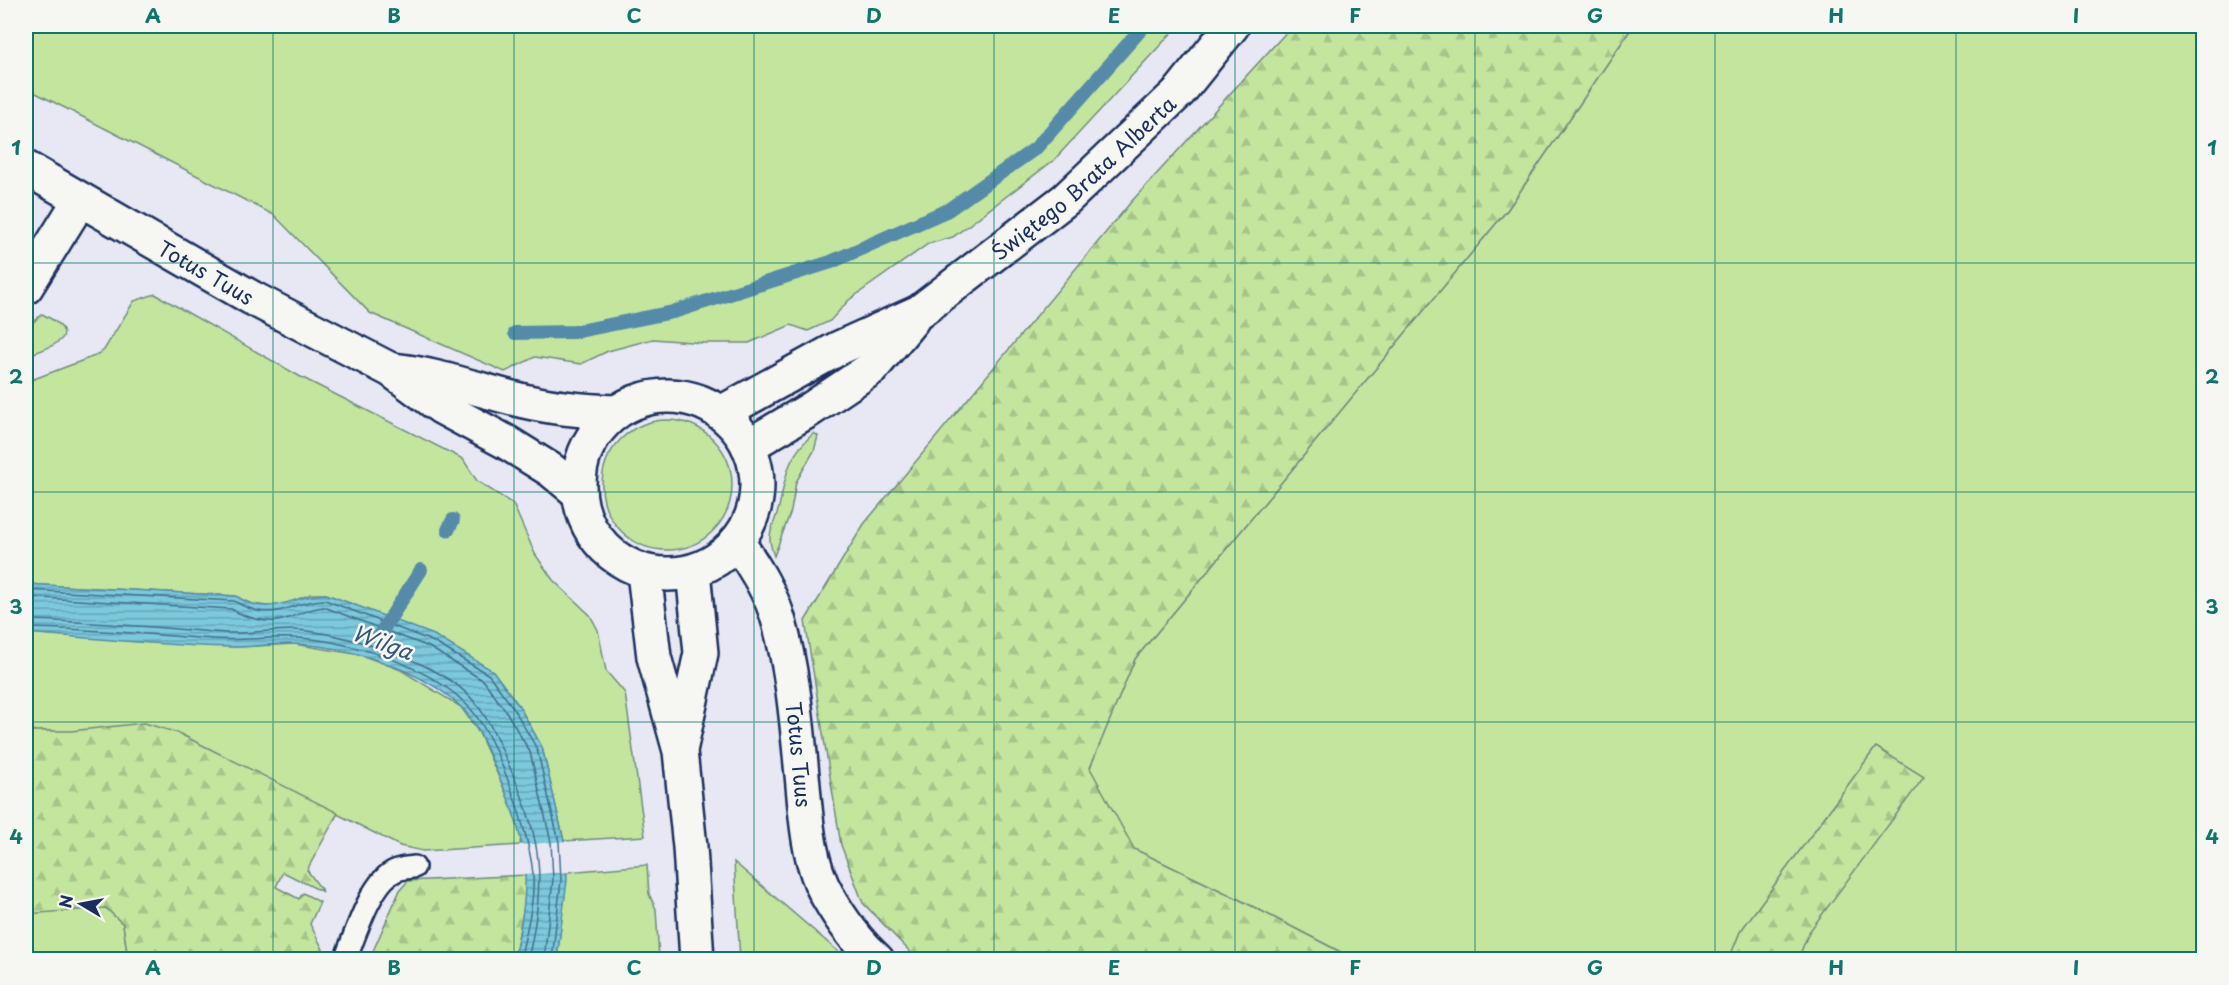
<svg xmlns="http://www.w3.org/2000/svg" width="2229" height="985" viewBox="0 0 2229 985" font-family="'Playpen Sans',sans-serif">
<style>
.grass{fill:#c3e59e;stroke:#6f8a7e;stroke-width:1.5}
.forest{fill:url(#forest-firs);stroke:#6f8a7e;stroke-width:1.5}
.water{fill:url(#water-rules);stroke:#558ba9;stroke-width:1.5}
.pier{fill:#e7e8f4}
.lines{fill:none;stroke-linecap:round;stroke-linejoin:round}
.shore{stroke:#426d90;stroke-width:1.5}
.stream{stroke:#558ba9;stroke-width:14}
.lane-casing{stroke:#1b2f5e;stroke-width:26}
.street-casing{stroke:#1b2f5e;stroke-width:38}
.lane{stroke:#f6f6f2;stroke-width:21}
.street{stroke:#f6f6f2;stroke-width:33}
.grid{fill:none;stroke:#0f766e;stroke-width:1.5;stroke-opacity:0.55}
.labels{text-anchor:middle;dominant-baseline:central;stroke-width:5;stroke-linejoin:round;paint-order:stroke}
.street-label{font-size:21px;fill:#1b2f5e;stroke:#f6f6f2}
.water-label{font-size:22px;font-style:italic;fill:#33567d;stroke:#f6f6f2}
.neatline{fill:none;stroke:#0f766e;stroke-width:2}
.grid-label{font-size:20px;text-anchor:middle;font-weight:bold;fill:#0f766e}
</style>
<defs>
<pattern id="forest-firs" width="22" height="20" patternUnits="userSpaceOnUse" patternTransform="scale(1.5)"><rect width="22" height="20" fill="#c3e59e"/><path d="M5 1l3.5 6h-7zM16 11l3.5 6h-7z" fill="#a7c58a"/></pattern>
<pattern id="water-rules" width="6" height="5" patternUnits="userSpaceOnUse" patternTransform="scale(1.5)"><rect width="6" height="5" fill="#7cc9db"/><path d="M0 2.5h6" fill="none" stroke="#65a4b5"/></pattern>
</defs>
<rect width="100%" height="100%" fill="#e7e8f4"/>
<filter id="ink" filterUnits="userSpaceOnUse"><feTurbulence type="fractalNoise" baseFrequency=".0167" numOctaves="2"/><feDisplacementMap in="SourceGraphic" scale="12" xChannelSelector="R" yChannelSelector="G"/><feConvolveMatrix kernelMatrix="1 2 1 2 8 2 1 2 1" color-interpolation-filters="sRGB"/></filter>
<g filter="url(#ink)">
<!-- grass -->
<g class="grass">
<path d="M 26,26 L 1178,26 L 1054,160 L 953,237 L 928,244 L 849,300 L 830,321 L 808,331 L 791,325 L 749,343 L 704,343 L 653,339 L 608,351 L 581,364 L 535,357 L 505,372 L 370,313 L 274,215 L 26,88 Z"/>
<path d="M 1633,26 L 2203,26 L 2203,959 L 1798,959 L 1876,747 L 1740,932 L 1729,960 L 1354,959 L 1238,899 L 1134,849 L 1089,769 L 1135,659 L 1508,209 Z"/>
<path d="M 155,294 L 299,376 L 463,459 L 477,481 L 513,504 L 535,554 L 553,580 L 590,615 L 598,630 L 606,671 L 625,693 L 645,836 L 564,841 L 542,747 L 519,706 L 493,671 L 370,611 L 326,594 L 311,594 L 278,607 L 248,604 L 236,596 L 26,584 L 26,382 L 97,355 L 104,350 L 134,301 Z"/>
<path d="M 42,314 C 87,336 53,346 26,356 L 26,329 Z"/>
<circle cx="667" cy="485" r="65"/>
<path d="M 814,433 L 818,436 L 814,451 L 796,482 L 791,511 L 774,556 C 765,532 773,530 779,507 C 787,473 786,458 814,433 Z"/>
<path d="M 26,633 L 235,647 L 294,644 L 361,655 L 401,670 L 461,707 L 479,733 L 509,800 L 521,835 L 520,845 L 423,851 L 400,846 L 178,733 L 26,731 Z"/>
<path d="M 734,862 L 847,959 L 740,959 Z"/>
<path d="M 647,865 L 649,894 L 656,909 L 659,959 L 557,960 L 567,872 Z"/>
<path d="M 106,908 L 123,924 L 128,959 L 26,960 L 26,913 Z"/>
</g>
<!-- forest -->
<g class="forest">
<path d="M 1292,26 L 1633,26 L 1508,209 L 1135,659 L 1090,768 L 1134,849 L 1238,899 L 1354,959 L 917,959 L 863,903 L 841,845 L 805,621 L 864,524 L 1131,202 Z"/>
<path d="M 144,723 L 178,733 L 338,813 L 307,870 L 323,892 L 283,872 L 276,887 L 299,899 L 303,893 L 320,902 L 310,924 L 326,955 L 324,959 L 128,959 L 123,924 L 106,908 L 26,914 L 26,731 L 71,731 Z"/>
<path d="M 1876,747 L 1924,777 L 1809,932 L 1798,959 L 1729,959 L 1740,932 Z"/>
<path d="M 527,875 L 526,896 L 514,959 L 369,960 L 400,890 L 408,881 Z"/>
</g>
<!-- water -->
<path class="water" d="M 26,584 L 236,596 C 271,619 292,595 326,594 L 434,635 L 493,671 L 519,706 L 542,747 L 564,841 L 567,880 L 557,959 L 514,959 C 531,882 531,848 498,774 C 488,752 479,724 461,707 C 423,670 345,645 293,644 C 274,643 254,647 234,647 C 165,646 95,638 26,633 Z"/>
<!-- pier -->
<path class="pier" d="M 567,841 L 569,872 L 524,875 L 519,845 Z"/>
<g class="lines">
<!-- shore -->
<g class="shore">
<path d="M 26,590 L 234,601 C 278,626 286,601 325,600 L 432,641 L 489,675 L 514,709 L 537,749 L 559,842 L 561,880 L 552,960"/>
<path d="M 26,597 L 231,609 C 245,617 266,624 282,620 C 297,616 309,608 324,607 L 429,647 L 484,681 L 507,713 L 530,752 L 551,842 L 553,879 L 544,960"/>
<path d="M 26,620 C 92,621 159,628 225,633 C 247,634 270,630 293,630 C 341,631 440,662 472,699 C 490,719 500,746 511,770 C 544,844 545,881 528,960"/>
<path d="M 26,628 C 87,628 150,635 212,639 C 239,641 266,637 293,638 C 315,638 339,643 361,649 C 395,658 439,677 465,703 C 496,732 529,831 533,874 C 535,902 526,932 520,960"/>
</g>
<!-- stream -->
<g class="stream">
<path d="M 515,333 L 574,332 L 673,312 L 831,262 L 948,210 L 1036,148 L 1144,26"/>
<path d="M 448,530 L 453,520"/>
<path d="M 380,634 L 421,570"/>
</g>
<!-- lane casing -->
<g class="lane-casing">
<path id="lane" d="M 345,960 C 355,936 371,881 395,871 C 400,868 408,868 414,867"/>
</g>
<!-- street casing -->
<g class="street-casing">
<g id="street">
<path id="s1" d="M 26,168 L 252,298 L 391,370 L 441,407 L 506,442 L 551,470 L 579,493"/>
<path d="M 26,287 L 80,200"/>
<path d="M 392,370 C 438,375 479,390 524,401 C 554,408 585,411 616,412"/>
<circle cx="668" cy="485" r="89"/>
<path id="s2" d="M 721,413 L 839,348 L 919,312 L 1066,199 L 1180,91 L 1232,26"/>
<path d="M 748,446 L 811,409 L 872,368 L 912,320"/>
<path id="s3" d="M 737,541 C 754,567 771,592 779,622 C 793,671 797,724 802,775 C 806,814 807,860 827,895 C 840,918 857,942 877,960"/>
<path d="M 644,572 L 654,657 L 680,751 L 690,847 L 697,960"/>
<path d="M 681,746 L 701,653 L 693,571"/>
</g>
</g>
<!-- lane -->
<use href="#lane" class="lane"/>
<!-- street -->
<use href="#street" class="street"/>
</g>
</g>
<!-- grid -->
<path class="grid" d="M 273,26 L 273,960M 514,26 L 514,960M 754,26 L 754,960M 994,26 L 994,960M 1235,26 L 1235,960M 1475,26 L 1475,960M 1715,26 L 1715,960M 1956,26 L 1956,960M 26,263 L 2204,263M 26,492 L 2204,492M 26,722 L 2204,722"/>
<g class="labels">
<!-- street labels -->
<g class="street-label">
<text stroke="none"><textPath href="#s2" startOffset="435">Świętego Brata Alberta</textPath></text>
<text stroke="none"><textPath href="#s1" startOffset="208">Totus Tuus</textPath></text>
<text stroke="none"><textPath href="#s3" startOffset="226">Totus Tuus</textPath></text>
</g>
<!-- water labels -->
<g class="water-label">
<text transform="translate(383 641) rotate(20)">Wilga</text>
</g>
</g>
<!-- margin -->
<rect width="2229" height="985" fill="none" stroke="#f6f6f2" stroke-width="66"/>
<!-- north arrow -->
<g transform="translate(81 904) rotate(280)" stroke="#f6f6f2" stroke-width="4.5" paint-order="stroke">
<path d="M0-4.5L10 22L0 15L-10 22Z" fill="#1b2f5e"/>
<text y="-9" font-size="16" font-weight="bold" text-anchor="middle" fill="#1b2f5e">N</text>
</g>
<rect x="33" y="33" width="2163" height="919" class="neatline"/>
<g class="grid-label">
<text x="153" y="23">A</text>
<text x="394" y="23">B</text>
<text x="634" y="23">C</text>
<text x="874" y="23">D</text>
<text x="1114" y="23">E</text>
<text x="1355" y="23">F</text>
<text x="1595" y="23">G</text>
<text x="1836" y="23">H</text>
<text x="2076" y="23">I</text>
<text x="16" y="155">1</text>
<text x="2212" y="155">1</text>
<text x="16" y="384">2</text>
<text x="2212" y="384">2</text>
<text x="16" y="614">3</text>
<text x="2212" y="614">3</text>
<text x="16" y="844">4</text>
<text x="2212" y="844">4</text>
<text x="153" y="975">A</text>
<text x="394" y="975">B</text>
<text x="634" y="975">C</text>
<text x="874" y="975">D</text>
<text x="1114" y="975">E</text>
<text x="1355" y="975">F</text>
<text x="1595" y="975">G</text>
<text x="1836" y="975">H</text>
<text x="2076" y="975">I</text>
</g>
</svg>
